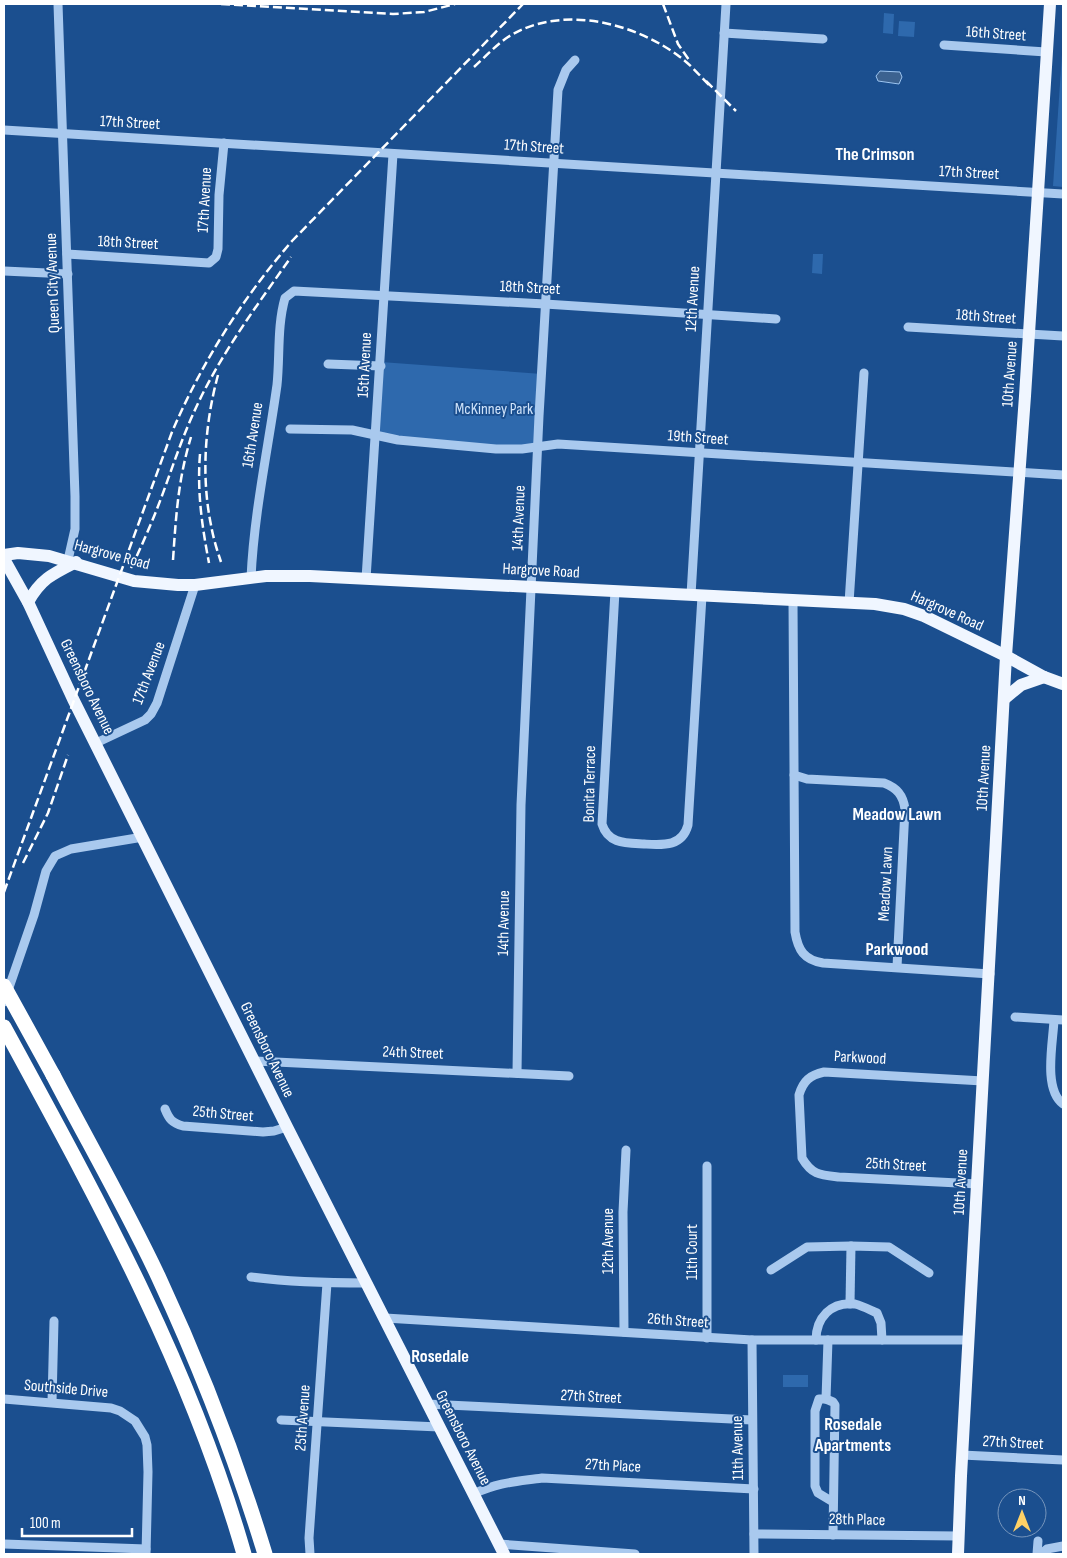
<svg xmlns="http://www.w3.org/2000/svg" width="1067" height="1558" viewBox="0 0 1067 1558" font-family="'Sofia Sans Condensed',sans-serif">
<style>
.green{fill:#2e69ad}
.water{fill:#3c6290;stroke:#9cc4f0}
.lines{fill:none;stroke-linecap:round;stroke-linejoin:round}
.minor{stroke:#a9c9ee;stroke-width:9}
.major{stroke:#f0f6ff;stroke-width:12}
.highway{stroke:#fff;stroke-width:15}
.rail{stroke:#fff;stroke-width:2.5;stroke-dasharray:9 4;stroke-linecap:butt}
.highway-bridge{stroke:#fff;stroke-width:15}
.labels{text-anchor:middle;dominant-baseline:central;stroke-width:4;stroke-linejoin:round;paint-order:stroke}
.street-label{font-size:16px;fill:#fff;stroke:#1b4f8f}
.park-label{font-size:16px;fill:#cfe3fa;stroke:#1b4f8f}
.neighbourhood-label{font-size:18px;font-weight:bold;fill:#fff;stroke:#1b4f8f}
</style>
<rect width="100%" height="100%" fill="#1b4f8f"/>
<!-- green -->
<g class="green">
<path d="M 884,13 L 894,14 L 893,34 L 883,33 Z"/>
<path d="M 899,21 L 915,22 L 914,37 L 898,36 Z"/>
<path d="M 1063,40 L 1063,187 L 1053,186 Z"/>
<path d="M 813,254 L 823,254 L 822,274 L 812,273 Z"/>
<path d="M 381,362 L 542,374 L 537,447 L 522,449 L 376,436 Z"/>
<rect x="783" y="1375" width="25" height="12"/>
</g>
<!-- water -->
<path class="water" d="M 880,71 L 900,72 L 902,77 L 899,84 L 878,81 L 876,76 Z"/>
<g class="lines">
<!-- minor -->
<g class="minor">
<path d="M 58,4 L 75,496 L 75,529 L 68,560"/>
<path d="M 724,33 L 823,39"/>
<path d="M 944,45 L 1046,52"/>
<path d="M 4,130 L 1063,194"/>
<path d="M 67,254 L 209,263 L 216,257 L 218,249 L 219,195 L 224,143"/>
<path d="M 4,271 L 68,274"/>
<path d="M 908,327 L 1063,336"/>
<path d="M 328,364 L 381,366"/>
<path d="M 290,429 L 352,430 L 398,440 L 496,449 L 522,449 L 558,444 L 1063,475"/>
<path d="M 251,578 C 254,513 268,449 277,385 C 280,356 277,326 285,298 L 294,291 L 545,304 L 776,319"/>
<path d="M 366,579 L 393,154"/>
<path d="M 615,591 L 602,824 C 608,844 626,843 644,844 C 663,845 682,847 688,825 L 702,596"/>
<path d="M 691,595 L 726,4"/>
<path d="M 793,601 L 795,932 C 798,950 804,960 823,963 L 990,974"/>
<path d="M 849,603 L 864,373"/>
<path d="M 96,743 L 145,720 L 151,714 L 157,703 L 195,585"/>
<path d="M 794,775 L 807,779 L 884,783 C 897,788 903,795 905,809 L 897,967"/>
<path d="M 4,1002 L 34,915 L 46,871 L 55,856 L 71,849 L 143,837"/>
<path d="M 1015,1017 L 1063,1020"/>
<path d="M 1054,1020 C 1053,1043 1043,1089 1063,1104"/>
<path d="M 255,1061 L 569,1076"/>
<path d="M 517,1073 L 521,805 L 539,416 L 558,90 L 566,70 L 575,60"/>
<path d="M 165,1109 C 169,1119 172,1123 183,1126 L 263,1132 L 274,1131 L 287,1127"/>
<path d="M 707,1166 L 707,1338"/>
<path d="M 978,1184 L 839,1177 C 820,1175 812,1175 802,1158 L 799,1095 C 803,1081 810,1075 824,1072 L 983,1081"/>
<path d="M 771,1270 L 807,1247 L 851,1246 L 889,1247 L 929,1273"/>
<path d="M 251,1277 C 289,1282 327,1283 366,1283"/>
<path d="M 850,1304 L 851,1246"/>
<path d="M 385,1318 L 752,1340 L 969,1340"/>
<path d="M 624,1332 L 623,1212 L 626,1150"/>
<path d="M 752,1340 L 754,1554"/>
<path d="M 816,1340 C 816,1318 831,1301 855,1304 C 863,1306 870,1310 877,1313 L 881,1323 L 882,1340"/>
<path d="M 828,1340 L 826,1399 L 833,1402 L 835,1405 L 833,1535"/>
<path d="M 4,1399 L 111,1408 L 120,1411 L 135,1421 L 145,1437 L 147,1445 L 148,1472 L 146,1554"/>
<path d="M 826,1399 L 819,1399 L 815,1411 L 815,1486 L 818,1493 L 833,1502"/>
<path d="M 52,1402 L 54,1321"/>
<path d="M 427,1404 L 752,1420"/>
<path d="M 281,1420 L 439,1427"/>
<path d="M 962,1455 L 1063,1460"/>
<path d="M 473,1494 C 500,1482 514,1482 542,1478 L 754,1489"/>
<path d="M 754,1534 L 959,1536"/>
<path d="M 4,1544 L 146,1549"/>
<path d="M 499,1544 L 635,1554"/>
<path d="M 310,1554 L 309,1538 L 327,1283"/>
<path d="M 1037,1554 L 1038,1541"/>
<path d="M 1041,1554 L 1047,1549 L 1063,1546"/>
</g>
<!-- major -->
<g class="major">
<path d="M 4,555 L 18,553 L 49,556 L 134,581 L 178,585 L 195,585 L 266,576 L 310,576 L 875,604 L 904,609 L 924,616 L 1006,656 L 1044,677 L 1063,684"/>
<path d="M 4,559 L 28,602 L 73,699 L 287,1127 L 504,1554"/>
<path d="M 28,602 C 41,579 52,574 76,562"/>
<path d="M 1004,699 L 1021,685 L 1044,677"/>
<path d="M 958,1554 L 961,1476 L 1006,656 L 1025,396 L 1050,4"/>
</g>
<!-- highway -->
<g class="highway">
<path d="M 4,1027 C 97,1198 190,1365 244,1554"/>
<path d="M 53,1075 C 88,1142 126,1208 158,1276 C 200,1366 236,1459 265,1554"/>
</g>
<!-- rail -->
<g class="rail">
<path d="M 221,4 L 393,14 L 424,12 L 455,4"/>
<path d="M 663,4 L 678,44 L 689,60"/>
<path d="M 474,67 C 485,57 496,45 508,37 C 560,4 634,22 680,57 C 691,65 700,76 710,86"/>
<path d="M 706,81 L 736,111"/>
<path d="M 218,375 C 205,423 201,476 211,525 C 213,537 217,550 221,562"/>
<path d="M 200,454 C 197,492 202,526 209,563"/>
<path d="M 173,560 C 176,516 178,480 191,437"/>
<path d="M 131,568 C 138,554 144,540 150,526 C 166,489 177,449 194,412 C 219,356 256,307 291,257"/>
<path d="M 23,863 L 48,813 L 68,755"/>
<path d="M 4,892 L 172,432 C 202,362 242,299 292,241 L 523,4"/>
</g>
<!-- highway-bridge -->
<path class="highway-bridge" d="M 4,986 L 53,1075"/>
</g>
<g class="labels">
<!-- street labels -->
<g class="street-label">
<text transform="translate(996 34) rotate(4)">16th Street</text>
<text transform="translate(130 123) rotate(3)">17th Street</text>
<text transform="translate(534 147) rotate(4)">17th Street</text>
<text transform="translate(969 173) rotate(3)">17th Street</text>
<text transform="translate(205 200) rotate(-87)">17th Avenue</text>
<text transform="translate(128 243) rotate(3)">18th Street</text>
<text transform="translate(53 283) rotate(-92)">Queen City Avenue</text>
<text transform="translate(530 288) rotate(3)">18th Street</text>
<text transform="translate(693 299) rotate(-87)">12th Avenue</text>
<text transform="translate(986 317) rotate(4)">18th Street</text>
<text transform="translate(365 365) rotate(-87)">15th Avenue</text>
<text transform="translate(1010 374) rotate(-86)">10th Avenue</text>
<text transform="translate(253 435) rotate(-81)">16th Avenue</text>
<text transform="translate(698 438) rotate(4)">19th Street</text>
<text transform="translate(519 518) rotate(-88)">14th Avenue</text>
<text transform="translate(112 555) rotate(15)">Hargrove Road</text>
<text transform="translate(541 571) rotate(3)">Hargrove Road</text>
<text transform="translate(947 611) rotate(24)">Hargrove Road</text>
<text transform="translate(149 673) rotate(-69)">17th Avenue</text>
<text transform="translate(87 687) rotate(64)">Greensboro Avenue</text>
<text transform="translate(984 778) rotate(-87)">10th Avenue</text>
<text transform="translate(590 784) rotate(-89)">Bonita Terrace</text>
<text transform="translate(886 884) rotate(-87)">Meadow Lawn</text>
<text transform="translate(504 923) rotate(-89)">14th Avenue</text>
<text transform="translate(267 1050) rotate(64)">Greensboro Avenue</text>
<text transform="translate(413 1053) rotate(2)">24th Street</text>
<text transform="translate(860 1058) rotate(3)">Parkwood</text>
<text transform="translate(223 1114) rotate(5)">25th Street</text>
<text transform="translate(896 1165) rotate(3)">25th Street</text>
<text transform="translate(961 1182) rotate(-87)">10th Avenue</text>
<text transform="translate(608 1241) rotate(-90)">12th Avenue</text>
<text transform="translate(692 1252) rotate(-90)">11th Court</text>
<text transform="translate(678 1321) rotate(4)">26th Street</text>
<text transform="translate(66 1389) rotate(5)">Southside Drive</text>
<text transform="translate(591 1397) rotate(3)">27th Street</text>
<text transform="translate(303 1418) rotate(-86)">25th Avenue</text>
<text transform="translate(463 1438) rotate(63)">Greensboro Avenue</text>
<text transform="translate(1013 1443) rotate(3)">27th Street</text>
<text transform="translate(738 1448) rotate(-91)">11th Avenue</text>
<text transform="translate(613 1466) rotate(3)">27th Place</text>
<text transform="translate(857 1520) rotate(1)">28th Place</text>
</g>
<!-- park labels -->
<g class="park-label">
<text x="494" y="409">McKinney Park</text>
</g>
<!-- neighbourhood labels -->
<g class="neighbourhood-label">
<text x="875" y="154">The Crimson</text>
<text x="897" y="814">Meadow Lawn</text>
<text x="897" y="949">Parkwood</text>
<text x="440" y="1356">Rosedale</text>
<text x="853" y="1424">Rosedale<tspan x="853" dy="21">Apartments</tspan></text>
</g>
</g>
<!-- border -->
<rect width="1067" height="1558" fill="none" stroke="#ffffff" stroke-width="10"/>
<!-- north arrow -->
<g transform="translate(1022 1513)"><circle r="24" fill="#1b4f8f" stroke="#7695bc"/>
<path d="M0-4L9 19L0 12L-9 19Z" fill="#ffd166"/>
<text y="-8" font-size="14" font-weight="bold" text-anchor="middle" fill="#ffffff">N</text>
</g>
<!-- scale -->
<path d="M22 1528v8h110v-8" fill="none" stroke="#ffffff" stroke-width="2.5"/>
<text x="30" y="1528" font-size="15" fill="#ffffff" stroke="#1b4f8f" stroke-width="4" paint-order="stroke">100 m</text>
</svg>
